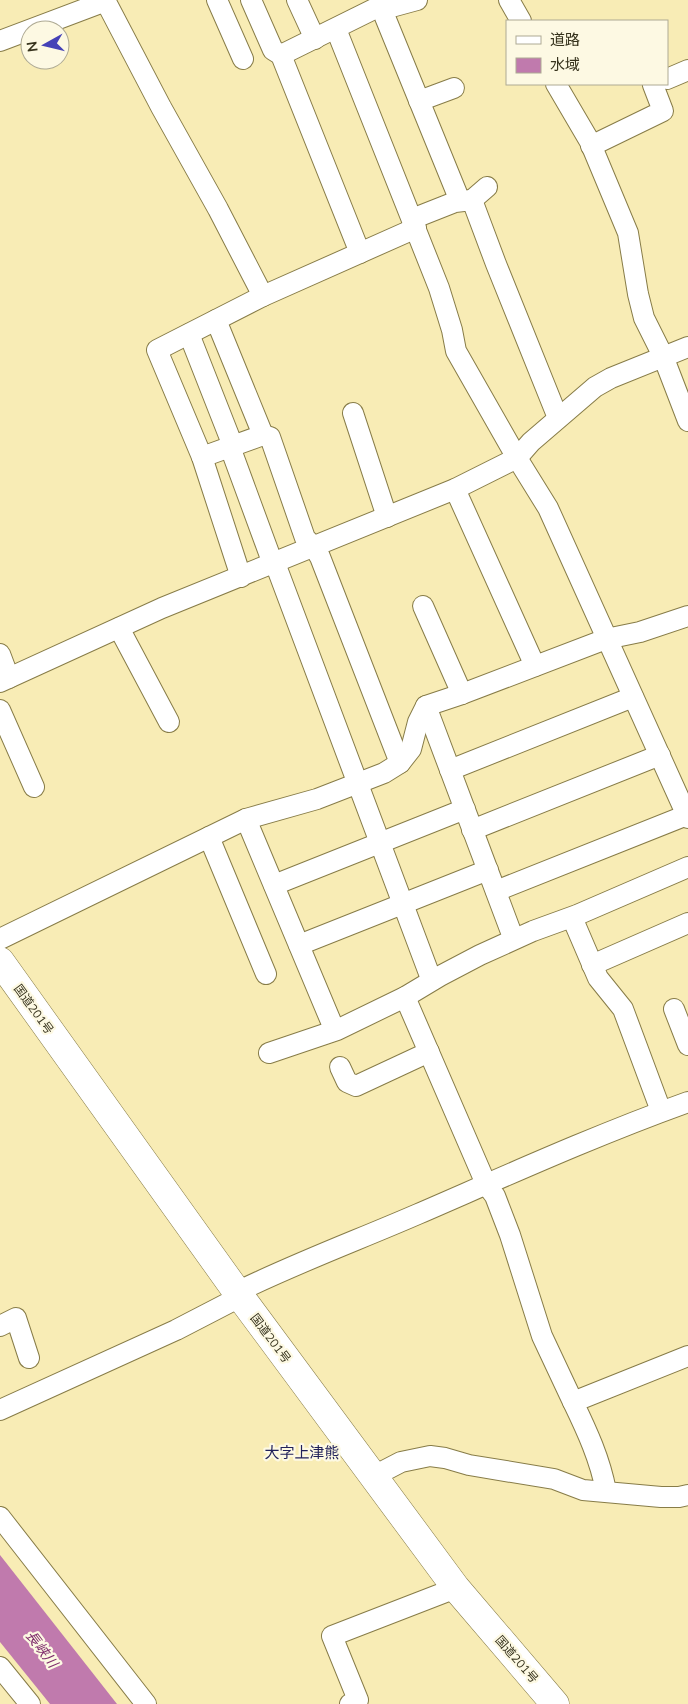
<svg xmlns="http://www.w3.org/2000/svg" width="688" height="1704" viewBox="0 0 688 1704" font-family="Mulish,'Noto Sans JP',sans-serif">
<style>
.water{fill:#c07aad}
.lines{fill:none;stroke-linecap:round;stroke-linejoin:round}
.minor-casing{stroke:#877c48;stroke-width:22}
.highway-casing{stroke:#877c48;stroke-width:29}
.minor{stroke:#fff;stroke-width:20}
.highway{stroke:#fff;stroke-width:28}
.labels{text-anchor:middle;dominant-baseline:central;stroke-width:4.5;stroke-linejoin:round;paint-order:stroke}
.street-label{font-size:12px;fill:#37331d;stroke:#fdf9e3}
.water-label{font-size:14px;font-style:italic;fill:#7e2a6b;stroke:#fdf9e3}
.quarter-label{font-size:15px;fill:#202059;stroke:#fdf9e3}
</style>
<rect width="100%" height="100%" fill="#f8ecb5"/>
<!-- water -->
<path class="water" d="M 0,1555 L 117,1704 L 50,1704 L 0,1642 Z"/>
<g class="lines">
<!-- minor casing -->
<g class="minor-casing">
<g id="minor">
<path d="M 105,0 L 161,107 L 218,209 L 263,296"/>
<path d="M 217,0 L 243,59"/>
<path d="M 251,0 L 273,50 L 281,55 L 360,253"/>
<path d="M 297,0 L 315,39"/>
<path d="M 380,0 L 384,9 L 385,17 L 460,201"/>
<path d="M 509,0 L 521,21"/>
<path d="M 336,29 L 439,288 L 452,330 L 456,351 L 517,458 L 548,508 L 688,818"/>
<path d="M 0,41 L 106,1"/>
<path d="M 281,55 L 374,9 L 384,9 L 417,0"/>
<path d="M 667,79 L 688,70"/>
<path d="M 556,84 L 590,142 L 628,233 L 638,294 L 644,318 L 663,356 L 688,421"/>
<path d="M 419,101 L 454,88"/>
<path d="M 591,146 L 663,111 L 653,85 L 654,84"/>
<path d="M 472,200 L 487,187"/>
<path d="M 412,219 L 455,202 L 472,200 L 496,264 L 558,418"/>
<path d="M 216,320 L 263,435"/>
<path d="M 189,334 L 233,446"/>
<path d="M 353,413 L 387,517"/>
<path d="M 230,447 L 273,564"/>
<path d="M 202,457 L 263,435 L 270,437 L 305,538 L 314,547 L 320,557 L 400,763"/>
<path d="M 455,489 L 535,666"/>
<path d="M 275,563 L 430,976"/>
<path d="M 241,577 L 202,457 L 157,350 L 263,296 L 416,228"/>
<path d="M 423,606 L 462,694"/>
<path d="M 119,628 L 169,722"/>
<path d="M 0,654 L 9,678"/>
<path d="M 0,682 L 162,608 L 455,489 L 517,458 L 531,442 L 595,387 L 611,378 L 688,347"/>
<path d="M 426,706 L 511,932"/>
<path d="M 0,710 L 34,787"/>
<path d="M 450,770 L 633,697"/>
<path d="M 246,819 L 332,1024"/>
<path d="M 472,830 L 660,755"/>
<path d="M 209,837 L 266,974"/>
<path d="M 274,885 L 465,809"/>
<path d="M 496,891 L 687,815"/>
<path d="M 574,922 L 598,978 L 623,1009 L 661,1111"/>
<path d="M 0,939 L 246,819 L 317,799 L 384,773 L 400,763 L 411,749 L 418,722 L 426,706 L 462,694 L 606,639 L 640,632 L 688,616"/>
<path d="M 299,945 L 488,870"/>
<path d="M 592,965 L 688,923"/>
<path d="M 405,997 L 486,1184 L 495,1196 L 510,1235 L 542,1336 L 573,1402"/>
<path d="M 674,1009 L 688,1045"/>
<path d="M 269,1053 L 337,1030 L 405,997 L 440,976 L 480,955 L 533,931 L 577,915 L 688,867"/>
<path d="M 340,1067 L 347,1082 L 356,1086 L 429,1052"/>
<path d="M 0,1326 L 16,1318 L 29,1358"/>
<path d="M 0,1410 L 176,1330 L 234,1300 L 237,1292 C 296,1263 358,1240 418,1214 C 508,1175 596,1135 688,1102"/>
<path d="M 374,1476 L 401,1462 L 430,1456 L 445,1458 L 469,1465 L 554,1479 L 583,1490 L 661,1497 L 679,1497 L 688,1495"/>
<path d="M 606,1491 C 600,1459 587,1431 573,1402 L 688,1356"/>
<path d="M 0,1517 L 146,1704"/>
<path d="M 0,1667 L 30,1704"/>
<path d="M 350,1704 L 358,1700 L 332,1636 L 456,1588"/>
</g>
</g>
<!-- highway casing -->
<g class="highway-casing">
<path id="highway" d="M 0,961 L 237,1292 L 456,1588 L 555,1704"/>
</g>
<!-- minor -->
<use href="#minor" class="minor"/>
<!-- highway -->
<use href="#highway" class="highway"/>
</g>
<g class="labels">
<!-- street labels -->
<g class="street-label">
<text transform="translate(34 1009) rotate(54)">国道201号</text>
<text transform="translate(271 1338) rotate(53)">国道201号</text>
<text transform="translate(517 1659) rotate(49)">国道201号</text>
</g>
<!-- water labels -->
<g class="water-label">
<text transform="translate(42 1649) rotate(53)">長峡川</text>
</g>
<!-- quarter labels -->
<g class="quarter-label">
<text x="302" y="1452">大字上津熊</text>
</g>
</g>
<!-- legend -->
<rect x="506" y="20" width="162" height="65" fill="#fdf9e3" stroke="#aeaa94"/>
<rect x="516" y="36" width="25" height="8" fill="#ffffff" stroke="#aeaa94"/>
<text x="550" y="45" font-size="15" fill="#37331d">道路</text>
<rect x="516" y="58" width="25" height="15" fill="#c07aad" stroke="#aeaa94"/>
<text x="550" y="70" font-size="15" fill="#37331d">水域</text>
<!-- north arrow -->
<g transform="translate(45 45) rotate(262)"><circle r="24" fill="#fdf9e3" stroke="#aeaa94"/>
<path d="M0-4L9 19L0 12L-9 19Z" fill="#4542b7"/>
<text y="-8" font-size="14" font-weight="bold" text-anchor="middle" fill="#37331d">N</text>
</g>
</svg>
